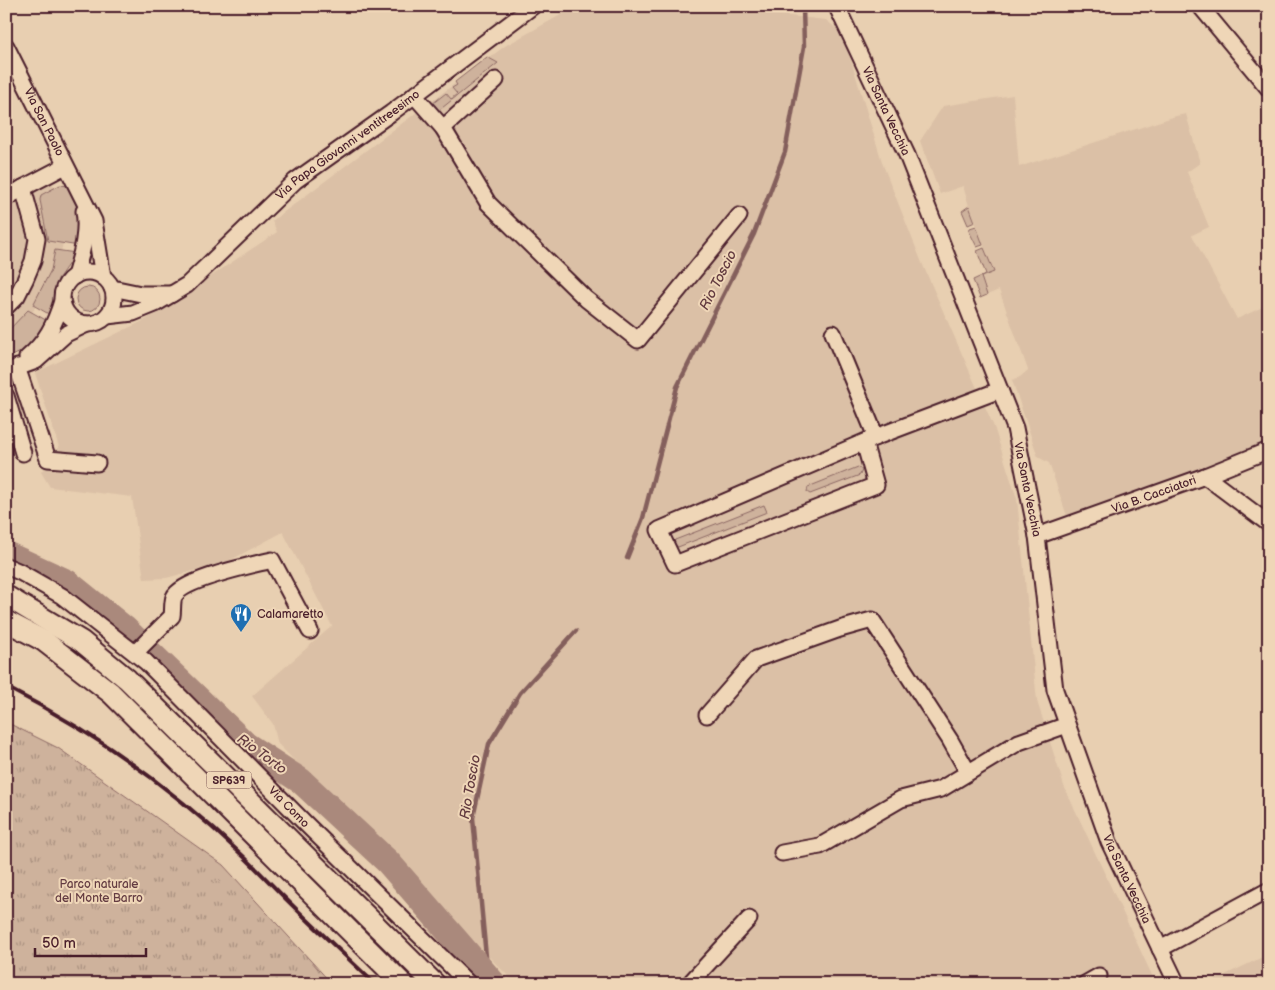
<svg xmlns="http://www.w3.org/2000/svg" width="1275" height="990" viewBox="0 0 1275 990" font-family="'Balsamiq Sans',sans-serif">
<style>
.built{fill:#dbc0a6}
.grass{fill:#ceb29c;stroke:#8c6864}
.park{fill:url(#park-tufts);stroke:#8c6864}
.lines{fill:none;stroke-linecap:round;stroke-linejoin:round}
.stream{stroke:#845f5c;stroke-width:4.5}
.river{stroke:#aa897c;stroke-width:26}
.minor-casing{stroke:#4a1f2b;stroke-width:19}
.major-casing{stroke:#4a1f2b;stroke-width:24}
.minor{stroke:#efd6b7;stroke-width:15}
.major{stroke:#efd6b7;stroke-width:20}
.rail{stroke:#4a1f2b;stroke-width:4}
.labels{text-anchor:middle;dominant-baseline:central;stroke-width:4;stroke-linejoin:round;paint-order:stroke}
.shield{fill:#efd6b7;stroke:#7c5655;stroke-width:1}
.shield-label{font-size:11px;font-weight:bold;fill:#4a1f2b}
.street-label{font-size:12px;fill:#4a1f2b;stroke:#efd6b7}
.poi-label{font-size:12px;fill:#4a1f2b;stroke:#efd6b7;text-anchor:start}
.park-label{font-size:12px;fill:#643c42;stroke:#efd6b7}
.water-label{font-size:14px;font-style:italic;fill:#623a3f;stroke:#efd6b7}
</style>
<defs>
<pattern id="park-tufts" width="24" height="20" patternUnits="userSpaceOnUse" patternTransform="scale(1.25)"><rect width="24" height="20" fill="#ceb29c"/><path d="M3 7l-1-3M5 7V3M7 7l1-3M15 17l-1-3M17 17v-4M19 17l1-3" fill="none" stroke="#a9907f"/></pattern>
</defs>
<rect width="100%" height="100%" fill="#e8cfb1"/>
<filter id="ink" filterUnits="userSpaceOnUse"><feTurbulence type="fractalNoise" baseFrequency=".02" numOctaves="2"/><feDisplacementMap in="SourceGraphic" scale="10" xChannelSelector="R" yChannelSelector="G"/><feConvolveMatrix kernelMatrix="1 2 1 2 8 2 1 2 1" color-interpolation-filters="sRGB"/></filter>
<g filter="url(#ink)">
<!-- built -->
<g class="built">
<path d="M 663,6 L 698,6 L 826,20 L 843,34 L 883,165 L 922,263 L 994,427 L 1017,499 L 1037,701 L 1064,786 L 1156,984 L 516,984 L 278,744 L 273,724 L 252,696 L 332,626 L 283,532 L 225,563 L 166,578 L 144,579 L 132,497 L 50,487 L 41,472 L 59,447 L 35,373 L 147,319 L 277,232 L 272,221 L 505,46 L 566,12 Z"/>
<path d="M 1013,95 L 1019,167 L 1176,116 L 1186,114 L 1200,163 L 1187,172 L 1209,227 L 1192,235 L 1237,319 L 1269,304 L 1269,442 L 1068,519 L 1049,463 L 1038,457 L 1012,380 L 1020,377 L 1028,370 L 999,290 L 987,295 L 980,277 L 993,272 L 969,206 L 963,186 L 940,194 L 920,141 L 943,106 Z"/>
<path d="M 51,183 L 65,197 L 68,221 L 58,265 L 26,324 L 6,341 L 6,206 Z"/>
<path d="M 1269,954 L 1269,984 L 1206,984 Z"/>
</g>
<!-- grass -->
<g class="grass">
<path d="M 487,57 L 498,63 L 437,112 L 432,104 L 446,93 L 451,99 L 457,94 L 452,88 L 457,85 L 455,82 Z"/>
<path d="M 60,185 L 68,186 L 78,201 L 79,246 L 48,241 L 40,200 L 41,195 Z"/>
<path d="M 969,206 L 975,222 L 968,225 L 962,211 Z"/>
<path d="M 976,226 L 983,245 L 977,247 L 969,231 L 970,228 Z"/>
<path d="M 984,248 L 994,272 L 981,277 L 987,295 L 980,298 L 973,280 L 986,274 L 977,251 Z"/>
<path d="M 55,250 L 76,253 L 58,279 L 55,295 L 54,317 L 33,305 L 51,270 Z"/>
<circle cx="88" cy="299" r="12"/>
<path d="M 28,310 L 51,323 L 27,349 L 6,359 L 6,333 Z"/>
<path d="M 858,467 L 862,470 L 860,475 L 810,494 L 807,492 L 808,487 Z"/>
<path d="M 764,505 L 767,512 L 678,547 L 673,544 L 675,540 Z"/>
</g>
<!-- park -->
<path class="park" d="M 6,722 L 58,748 L 223,865 L 332,984 L 6,984 Z"/>
<g class="lines">
<!-- stream -->
<g class="stream">
<path d="M 627,558 L 643,518 L 677,387 L 754,234 L 785,152 L 804,47 L 803,6"/>
<path d="M 488,978 L 473,818 L 489,744 L 520,693 L 576,631"/>
</g>
<!-- river -->
<path class="river" d="M 6,554 L 67,582 L 124,628 L 246,745 L 301,781 L 388,862 L 494,984"/>
<!-- minor casing -->
<g class="minor-casing">
<g id="minor">
<path d="M 1200,6 L 1269,89"/>
<path id="s1" d="M 837,7 L 907,155 L 1015,428 L 1037,536 L 1055,690 L 1109,842 L 1177,984"/>
<path id="s2" d="M 6,46 L 94,221 L 103,277"/>
<path d="M 414,95 L 443,128 L 488,203 L 586,299 L 638,340 L 739,216"/>
<path d="M 443,128 L 496,80"/>
<path d="M 6,198 L 23,188"/>
<circle cx="88" cy="298" r="26"/>
<path d="M 75,276 C 81,255 88,234 84,211"/>
<path d="M 112,288 L 141,294 L 172,294"/>
<path d="M 6,307 L 17,296 L 25,280 L 33,261 L 37,239 L 23,188 L 65,166"/>
<path id="s3" d="M 107,316 L 133,313 L 155,304 L 187,285 L 295,181 L 391,113 L 533,6"/>
<path d="M 833,333 L 876,437 L 1000,390"/>
<path d="M 27,358 C 46,342 55,324 62,301"/>
<path d="M 17,367 L 48,459 L 97,463"/>
<path d="M 6,372 L 36,361 L 66,334 L 87,324"/>
<path d="M 6,396 L 23,453"/>
<path d="M 864,442 L 876,485 L 675,564 L 659,530 L 876,437"/>
<path d="M 1205,476 L 1269,524"/>
<path id="s4" d="M 1037,536 L 1205,476 L 1269,450"/>
<path id="s5" d="M 6,566 L 20,572 L 62,596 L 146,662 L 306,824 L 469,984"/>
<path d="M 135,653 L 172,616 C 173,611 172,602 174,597 C 182,579 253,565 272,560 L 310,631"/>
<path d="M 707,715 L 756,659 L 840,629 L 872,620 L 950,740 L 968,772"/>
<path d="M 782,853 L 820,846 L 901,799 L 941,789 L 1019,742 L 1067,725"/>
<path d="M 1160,949 L 1269,890"/>
<path d="M 689,984 L 749,919"/>
<path d="M 1085,984 L 1099,976"/>
</g>
</g>
<!-- major casing -->
<g class="major-casing">
<g id="major">
<path d="M 6,596 L 81,641 L 127,679 L 435,984"/>
<path d="M 6,621 L 44,641 L 111,693 L 403,984"/>
</g>
</g>
<!-- minor -->
<use href="#minor" class="minor"/>
<!-- major -->
<use href="#major" class="major"/>
<!-- rail -->
<path class="rail" d="M 6,687 C 92,731 171,787 241,854 C 256,868 270,883 284,897 C 314,927 345,955 375,984"/>
</g>
</g>
<!-- icons -->
<defs>
<g id="restaurant-pin" transform="scale(1.125)"><path d="M0 17L-7.5 6A9.5 9.5 0 1 1 7.5 6Z" fill="#1f6fb2" stroke="#efd6b7"/><path d="M-5-6h1v4h1v-4h1v4h1v-4h1v5L-1.5 .5V6h-2V.5L-5-1ZM5-6V6H3V1.5H1.5Q1.5-4 5-6Z" fill="#fff"/></g>
</defs>
<g fill-rule="evenodd">
<use href="#restaurant-pin" x="241" y="614"/>
</g>
<g class="labels">
<!-- shield labels -->
<rect class="shield" x="206.5" y="771.5" width="45" height="17" rx="4"/>
<g class="shield-label">
<text x="229" y="780">SP639</text>
</g>
<!-- street labels -->
<g class="street-label">
<text stroke="none"><textPath href="#s1" startOffset="115">Via Santa Vecchia</textPath></text>
<text stroke="none"><textPath href="#s2" startOffset="85">Via San Paolo</textPath></text>
<text stroke="none"><textPath href="#s3" startOffset="301">Via Papa Giovanni ventitreesimo</textPath></text>
<text stroke="none"><textPath href="#s1" startOffset="520">Via Santa Vecchia</textPath></text>
<text stroke="none"><textPath href="#s4" startOffset="124">Via B. Cacciatori</textPath></text>
<text stroke="none"><textPath href="#s5" startOffset="374">Via Como</textPath></text>
<text stroke="none"><textPath href="#s1" startOffset="925">Via Santa Vecchia</textPath></text>
</g>
<!-- poi labels -->
<g class="poi-label">
<text x="257" y="614">Calamaretto</text>
</g>
<!-- park labels -->
<g class="park-label">
<text x="99" y="884">Parco naturale<tspan x="99" dy="14">del Monte Barro</tspan></text>
</g>
<!-- water labels -->
<g class="water-label">
<text transform="translate(718 280) rotate(-63)">Rio Toscio</text>
<text transform="translate(262 754) rotate(36)">Rio Torto</text>
<text transform="translate(470 787) rotate(-80)">Rio Toscio</text>
</g>
</g>
<!-- margin -->
<rect width="1275" height="990" fill="none" stroke="#efd6b7" stroke-width="25"/>
<rect x="12" y="12" width="1250" height="965" fill="none" stroke="#4a1f2b" stroke-width="2" filter="url(#ink)"/>
<!-- scale -->
<path d="M35 948v8h111v-8" fill="none" stroke="#4a1f2b" stroke-width="2.5"/>
<text x="42" y="948" font-size="15" fill="#4a1f2b" stroke="#efd6b7" stroke-width="4" paint-order="stroke">50 m</text>
</svg>
